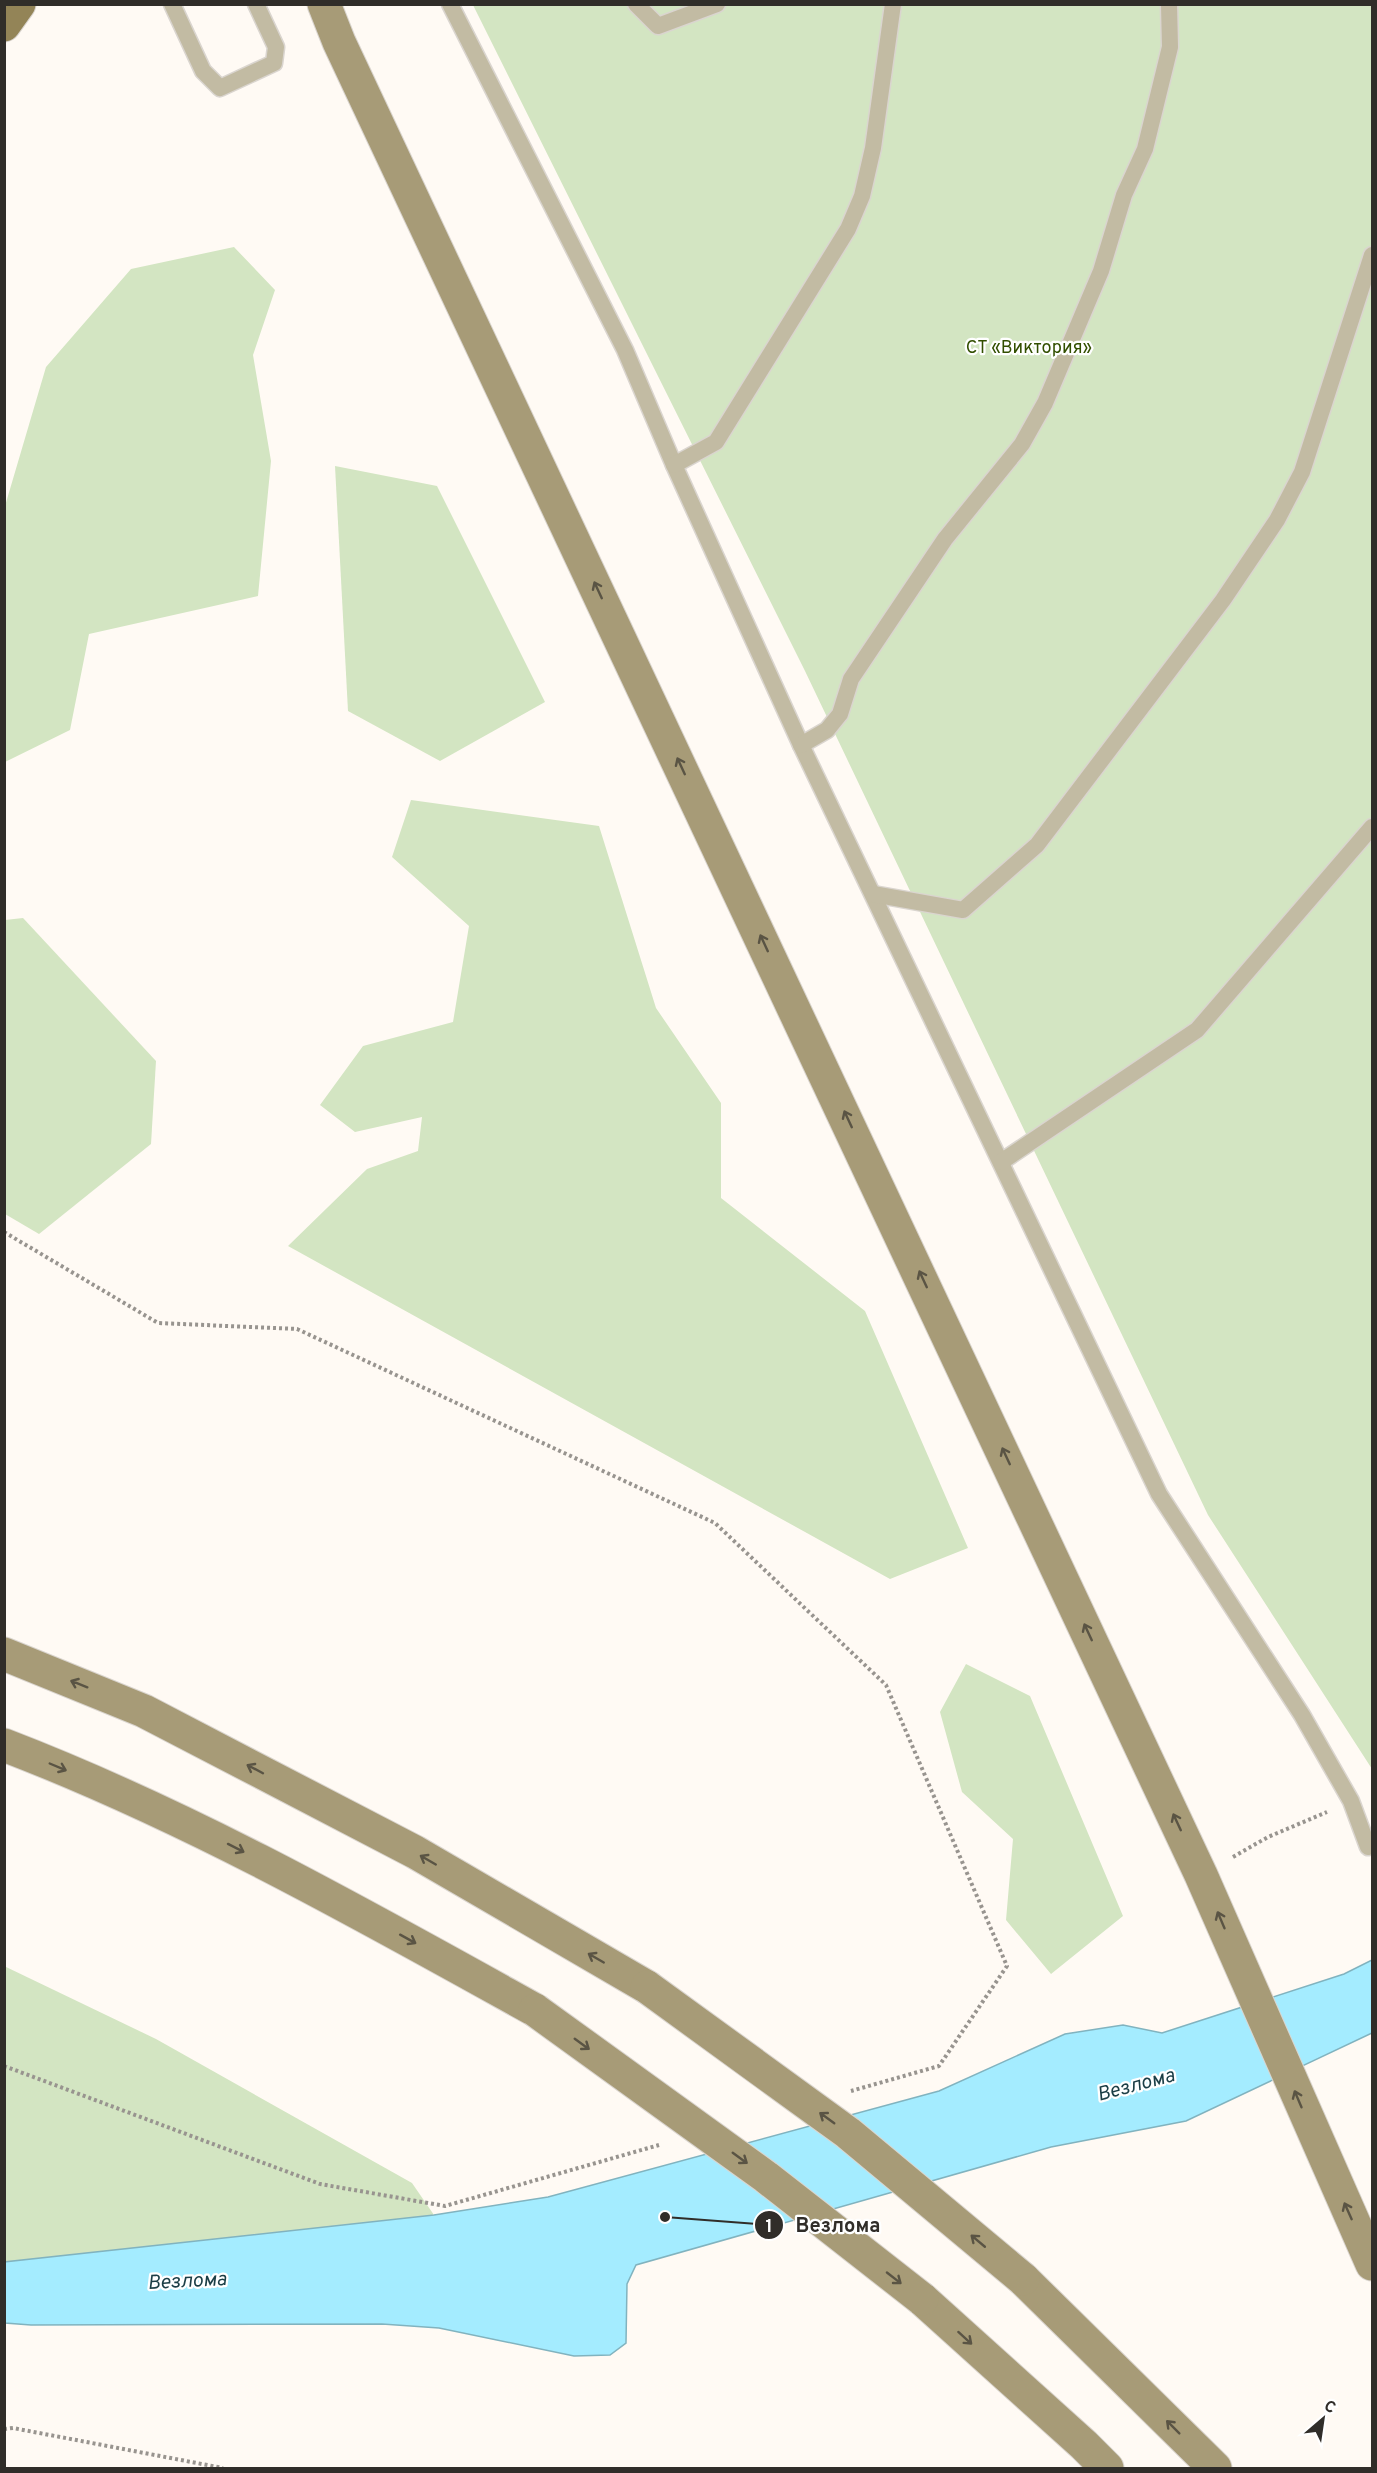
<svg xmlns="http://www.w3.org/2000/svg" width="1377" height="2473" viewBox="0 0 1377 2473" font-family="Overpass,sans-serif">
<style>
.green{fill:#d3e5c2}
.water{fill:#a4ecff;stroke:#81b3bf;stroke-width:1.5}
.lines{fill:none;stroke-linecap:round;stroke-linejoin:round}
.lane-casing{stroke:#dad5cf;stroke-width:19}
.secondary-casing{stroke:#dad5cf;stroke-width:35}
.primary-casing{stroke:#dad5cf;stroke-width:35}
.path{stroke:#98948f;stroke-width:4;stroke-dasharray:3 3;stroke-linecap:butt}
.lane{stroke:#c2bba3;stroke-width:16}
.secondary{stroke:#a79b77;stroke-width:33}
.primary{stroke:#938457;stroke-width:33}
.secondary-bridge-casing{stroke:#dad5cf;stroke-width:35;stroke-linecap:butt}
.secondary-bridge{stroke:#a79b77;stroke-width:33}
.oneway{stroke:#5a5444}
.labels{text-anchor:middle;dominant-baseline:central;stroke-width:4.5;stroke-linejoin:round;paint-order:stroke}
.park-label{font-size:18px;fill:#324f00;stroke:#fff}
.water-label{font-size:20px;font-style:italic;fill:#1b3e46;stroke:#fff}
.leader{fill:none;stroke:#302d29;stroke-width:2}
.callout-dot{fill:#302d29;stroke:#fff;stroke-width:2}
.mark-label{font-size:18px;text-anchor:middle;font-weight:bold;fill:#fff}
.callout-label{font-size:20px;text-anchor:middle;font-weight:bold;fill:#302d29;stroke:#fff;stroke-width:4.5;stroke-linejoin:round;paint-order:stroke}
</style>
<rect width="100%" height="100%" fill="#fffaf4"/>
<!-- green -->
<g class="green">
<path d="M 473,5 L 1372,5 L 1372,1769 L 1208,1515 L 805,671 Z"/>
<path d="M 234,247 L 275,290 L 253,355 L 271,461 L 258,596 L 89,634 L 70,730 L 5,762 L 5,506 L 46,367 L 131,269 Z"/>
<path d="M 335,466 L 437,486 L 545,702 L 440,761 L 348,711 Z"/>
<path d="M 411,800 L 599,826 L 656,1008 L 721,1103 L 721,1198 L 865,1311 L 968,1548 L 890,1579 L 288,1246 L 367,1169 L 418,1151 L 422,1117 L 355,1132 L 320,1105 L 363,1046 L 453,1022 L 469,926 L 392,857 Z"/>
<path d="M 23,918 L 156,1061 L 151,1144 L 39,1234 L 5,1214 L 5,920 Z"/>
<path d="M 966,1664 L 1030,1696 L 1123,1916 L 1051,1974 L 1006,1920 L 1013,1839 L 962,1792 L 940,1712 Z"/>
<path d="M 4,1966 L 156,2039 L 412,2183 L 434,2215 L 5,2262 Z"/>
</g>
<!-- water -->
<path class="water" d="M 1372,1960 L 1372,2033 L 1186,2121 L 1051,2147 L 636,2265 L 627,2284 L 626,2343 L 610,2355 L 574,2356 L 439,2328 L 382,2324 L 31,2325 L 5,2323 L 4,2262 L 434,2215 L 548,2197 L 939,2091 L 1065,2034 L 1123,2025 L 1162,2033 L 1344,1974 Z"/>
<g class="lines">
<!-- lane casing -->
<g class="lane-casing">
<g id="lane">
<path d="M 172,4 L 203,71 L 220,88 L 274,63 L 276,47 L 256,4"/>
<path d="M 450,4 L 625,350 L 674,465 L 801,745 L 1159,1494 L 1302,1715 L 1351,1801 L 1368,1847"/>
<path d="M 636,4 L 658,26 L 717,4"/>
<path d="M 674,465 L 716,442 L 848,229 L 862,196 L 873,148 L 893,4"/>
<path d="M 801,745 L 827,730 L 840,714 L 851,679 L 945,539 L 1022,444 L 1045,403 L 1101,271 L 1124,195 L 1145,149 L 1170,47 L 1169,4"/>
<path d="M 873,894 L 963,910 L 1037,845 L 1223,600 L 1277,520 L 1302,472 L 1372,255"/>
<path d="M 1001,1162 L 1197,1030 L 1372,827"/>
</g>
</g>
<!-- secondary casing -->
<g class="secondary-casing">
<g id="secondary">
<path d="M 324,4 L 339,42 L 1201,1875 L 1372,2264"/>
<path d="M 4,1654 L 144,1711 L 415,1852 L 647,1987"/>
<path d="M 4,1745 C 189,1816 362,1914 535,2010"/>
<path d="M 1023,2279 L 1215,2468"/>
<path d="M 922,2299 L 1084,2445 L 1107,2468"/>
</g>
</g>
<!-- primary casing -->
<g class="primary-casing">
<path id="primary" d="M 4,25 L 19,4"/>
</g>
<!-- path -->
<g class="path">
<path d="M 4,1232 L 158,1323 L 297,1329 L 715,1523 L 886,1685 L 1007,1966 L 939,2066 L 851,2091"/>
<path d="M 1233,1857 L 1268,1837 L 1327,1812"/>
<path d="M 4,2066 L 320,2184 L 445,2206 L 659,2145"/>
<path d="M 4,2429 L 13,2428 L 223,2468"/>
</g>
<!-- lane -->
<use href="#lane" class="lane"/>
<!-- secondary -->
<use href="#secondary" class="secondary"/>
<!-- primary -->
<use href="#primary" class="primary"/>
<!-- secondary-bridge casing -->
<g class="secondary-bridge-casing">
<g id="secondary-bridge">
<path d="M 647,1987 L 848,2133 L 1023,2279"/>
<path d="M 535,2010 L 766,2177 L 922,2299"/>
</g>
</g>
<!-- secondary-bridge -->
<use href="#secondary-bridge" class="secondary-bridge"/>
</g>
<!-- one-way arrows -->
<defs><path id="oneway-shaft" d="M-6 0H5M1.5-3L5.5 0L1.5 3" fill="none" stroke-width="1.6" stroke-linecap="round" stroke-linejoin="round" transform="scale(1.5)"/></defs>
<g class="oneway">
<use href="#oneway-shaft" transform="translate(598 590) rotate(-115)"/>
<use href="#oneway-shaft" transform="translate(681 766) rotate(-115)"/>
<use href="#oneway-shaft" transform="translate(764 943) rotate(-115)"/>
<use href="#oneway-shaft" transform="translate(848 1119) rotate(-115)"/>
<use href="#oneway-shaft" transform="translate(923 1279) rotate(-115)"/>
<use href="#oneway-shaft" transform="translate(1006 1456) rotate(-115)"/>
<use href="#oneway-shaft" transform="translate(1088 1632) rotate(-115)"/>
<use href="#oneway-shaft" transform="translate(79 1684) rotate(-158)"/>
<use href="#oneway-shaft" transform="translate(58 1767) rotate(23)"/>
<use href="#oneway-shaft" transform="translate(255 1769) rotate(-152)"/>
<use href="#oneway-shaft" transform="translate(1177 1822) rotate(-115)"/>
<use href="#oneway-shaft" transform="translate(236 1848) rotate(27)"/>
<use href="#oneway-shaft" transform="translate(428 1860) rotate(-150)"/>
<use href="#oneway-shaft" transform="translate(1221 1920) rotate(-113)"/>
<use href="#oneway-shaft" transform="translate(408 1939) rotate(29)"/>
<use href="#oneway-shaft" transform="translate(596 1958) rotate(-150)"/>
<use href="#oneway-shaft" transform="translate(582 2044) rotate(36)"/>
<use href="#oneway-shaft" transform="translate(1298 2099) rotate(-113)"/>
<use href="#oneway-shaft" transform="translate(827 2118) rotate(-144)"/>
<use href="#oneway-shaft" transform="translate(740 2158) rotate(36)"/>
<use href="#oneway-shaft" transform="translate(1348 2211) rotate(-114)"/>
<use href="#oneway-shaft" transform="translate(978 2241) rotate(-140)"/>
<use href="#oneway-shaft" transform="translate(894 2278) rotate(38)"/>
<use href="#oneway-shaft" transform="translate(965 2338) rotate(42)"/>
<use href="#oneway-shaft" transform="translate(1173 2427) rotate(-135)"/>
</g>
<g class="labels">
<!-- park labels -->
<g class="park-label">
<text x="1029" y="348">СТ «Виктория»</text>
</g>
<!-- water labels -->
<g class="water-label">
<text transform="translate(1136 2086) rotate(-15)">Везлома</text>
<text transform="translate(187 2282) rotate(-3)">Везлома</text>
</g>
</g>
<!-- callouts -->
<path class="leader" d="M665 2217L769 2225"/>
<g class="callout-dot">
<circle cx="665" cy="2217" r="6"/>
<circle cx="769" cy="2225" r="15"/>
</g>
<g class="mark-label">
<text x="769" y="2232">1</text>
</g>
<g class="callout-label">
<text x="838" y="2232">Везлома</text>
</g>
<!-- border -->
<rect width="1377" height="2473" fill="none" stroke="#302d29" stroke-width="12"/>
<!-- north arrow -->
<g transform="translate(1323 2419) rotate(29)" stroke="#ffffff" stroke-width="4.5" paint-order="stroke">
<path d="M0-4.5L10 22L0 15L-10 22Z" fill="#302d29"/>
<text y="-9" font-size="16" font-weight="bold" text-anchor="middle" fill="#302d29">С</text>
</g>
</svg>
